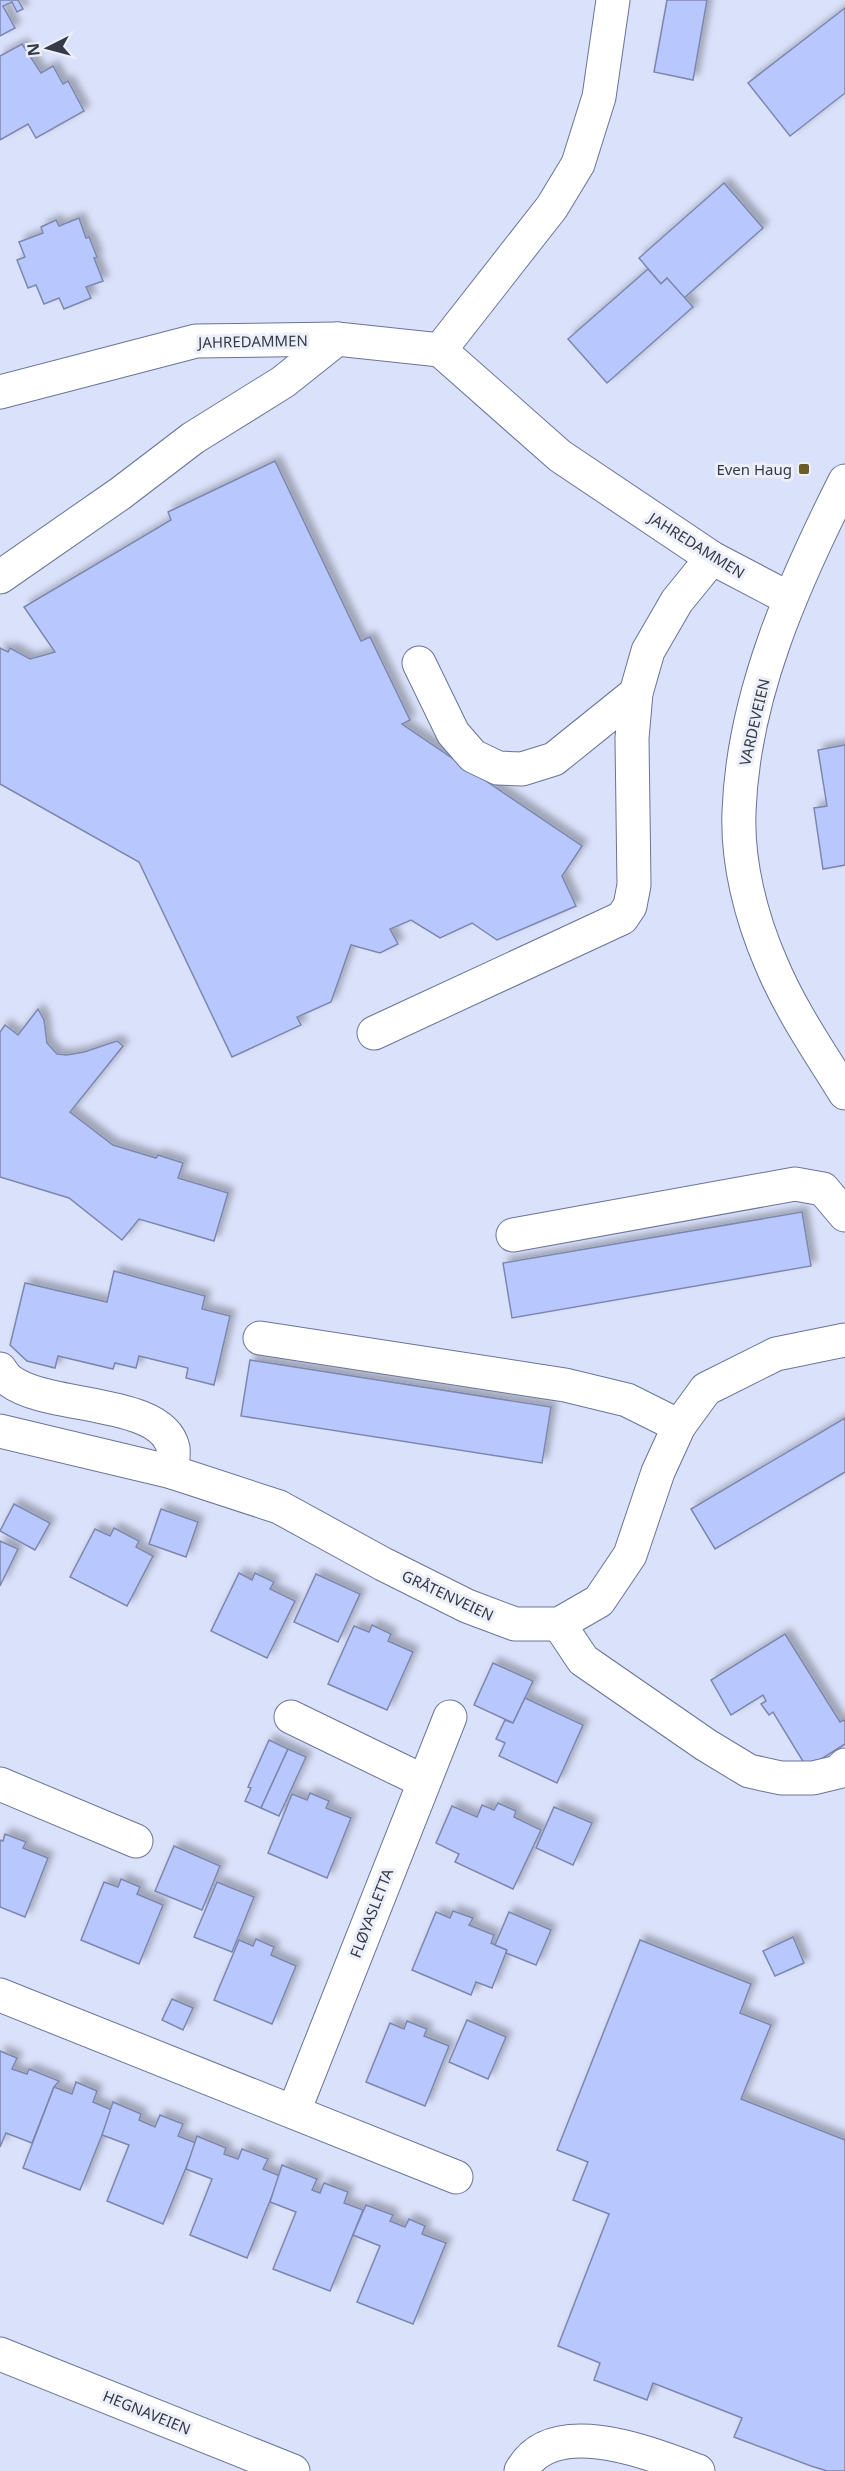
<svg xmlns="http://www.w3.org/2000/svg" width="845" height="2471" viewBox="0 0 845 2471" font-family="'Noto Sans',sans-serif">
<style>
.building{fill:#b8c7fd;stroke:#7d87ad;stroke-width:1.5;filter:url(#shadow)}
.lines{fill:none;stroke-linecap:round;stroke-linejoin:round}
.minor-casing{stroke:#6a7499;stroke-width:35}
.major-casing{stroke:#6a7499;stroke-width:35}
.minor{stroke:#fff;stroke-width:33}
.major{stroke:#fff;stroke-width:33}
.poi-dot{fill:#6b5b29;stroke:#eceff8;stroke-width:2}
.labels{text-anchor:middle;dominant-baseline:central;stroke-width:6;stroke-linejoin:round;paint-order:stroke}
.street-label{font-size:15px;fill:#353a4a;stroke:#eceff8}
.poi-label{font-size:15px;fill:#353a4a;stroke:#eceff8;text-anchor:end}
</style>
<defs>
<filter id="shadow"><feDropShadow dx="5.5" dy="-5.5" stdDeviation="3" flood-color="#0004"/></filter>
</defs>
<rect width="100%" height="100%" fill="#dae1fa"/>
<!-- building -->
<g class="building">
<path d="M 0,0 L 18,0 L 23,9 L 17,12 L 12,2 L 3,6 L 15,28 L 0,36 Z"/>
<path d="M 667,0 L 707,0 L 693,80 L 654,72 Z"/>
<path d="M 845,8 L 845,93 L 790,136 L 748,83 Z"/>
<path d="M 22,44 L 41,73 L 53,66 L 63,84 L 68,81 L 84,111 L 36,138 L 28,124 L 0,140 L 0,56 Z"/>
<path d="M 724,183 L 763,228 L 684,298 L 667,278 L 661,284 L 639,258 Z"/>
<path d="M 79,218 L 86,238 L 89,237 L 97,257 L 94,258 L 103,281 L 86,287 L 91,298 L 64,309 L 59,298 L 44,304 L 36,285 L 28,288 L 17,260 L 25,257 L 19,242 L 43,233 L 41,227 L 56,220 L 59,226 Z"/>
<path d="M 648,269 L 661,284 L 667,278 L 693,307 L 607,383 L 568,339 Z"/>
<path d="M 275,461 L 361,641 L 370,637 L 410,720 L 402,724 L 582,846 L 562,876 L 576,906 L 497,940 L 472,923 L 440,938 L 411,920 L 390,929 L 398,944 L 380,953 L 351,945 L 331,1002 L 297,1017 L 301,1025 L 232,1057 L 139,862 L 0,784 L 0,648 L 8,652 L 10,648 L 30,659 L 55,652 L 24,607 L 171,520 L 168,512 Z"/>
<path d="M 845,745 L 845,865 L 823,869 L 814,808 L 827,806 L 818,750 Z"/>
<path d="M 38,1009 L 44,1020 L 47,1043 L 57,1054 L 67,1055 L 84,1052 L 117,1041 L 123,1046 L 70,1112 L 113,1145 L 156,1158 L 158,1155 L 183,1163 L 178,1178 L 228,1193 L 214,1241 L 139,1219 L 122,1240 L 69,1198 L 0,1177 L 0,1032 L 5,1025 L 18,1035 Z"/>
<path d="M 802,1212 L 811,1266 L 512,1318 L 503,1263 Z"/>
<path d="M 114,1271 L 205,1296 L 202,1309 L 230,1316 L 214,1385 L 186,1378 L 188,1368 L 139,1356 L 136,1368 L 115,1363 L 113,1369 L 58,1356 L 55,1368 L 27,1361 L 10,1345 L 25,1283 L 107,1302 Z"/>
<path d="M 250,1360 L 551,1407 L 542,1463 L 241,1416 Z"/>
<path d="M 845,1418 L 845,1472 L 715,1549 L 691,1509 Z"/>
<path d="M 14,1504 L 50,1523 L 35,1550 L 0,1531 Z"/>
<path d="M 161,1509 L 198,1522 L 186,1557 L 149,1544 Z"/>
<path d="M 114,1528 L 139,1541 L 136,1547 L 153,1556 L 127,1606 L 70,1577 L 95,1529 L 110,1536 Z"/>
<path d="M 0,1541 L 18,1549 L 0,1586 Z"/>
<path d="M 239,1573 L 252,1580 L 255,1573 L 274,1582 L 270,1589 L 295,1601 L 267,1658 L 211,1631 Z"/>
<path d="M 316,1574 L 360,1594 L 338,1642 L 294,1622 Z"/>
<path d="M 372,1625 L 391,1634 L 388,1641 L 413,1652 L 387,1710 L 328,1684 L 354,1626 L 369,1632 Z"/>
<path d="M 785,1634 L 840,1722 L 844,1720 L 845,1722 L 845,1744 L 807,1768 L 773,1712 L 769,1715 L 761,1704 L 766,1701 L 763,1695 L 731,1715 L 711,1680 Z"/>
<path d="M 493,1663 L 533,1681 L 513,1723 L 474,1705 Z"/>
<path d="M 525,1698 L 583,1725 L 557,1783 L 499,1756 L 505,1743 L 496,1739 L 505,1720 L 513,1723 Z"/>
<path d="M 269,1740 L 288,1749 L 261,1808 L 245,1801 L 251,1788 L 248,1787 Z"/>
<path d="M 288,1749 L 306,1757 L 279,1816 L 261,1808 Z"/>
<path d="M 310,1793 L 329,1801 L 326,1808 L 351,1818 L 327,1878 L 268,1853 L 292,1794 L 307,1800 Z"/>
<path d="M 498,1803 L 516,1811 L 514,1817 L 541,1830 L 513,1889 L 455,1862 L 459,1854 L 436,1843 L 452,1806 L 477,1817 L 482,1805 L 494,1810 Z"/>
<path d="M 554,1807 L 592,1823 L 573,1865 L 536,1848 Z"/>
<path d="M 5,1834 L 26,1842 L 23,1848 L 48,1858 L 25,1917 L 0,1907 L 0,1840 L 3,1841 Z"/>
<path d="M 174,1846 L 220,1866 L 202,1910 L 155,1891 Z"/>
<path d="M 121,1879 L 140,1887 L 137,1894 L 163,1905 L 139,1964 L 81,1940 L 104,1882 L 118,1887 Z"/>
<path d="M 217,1882 L 254,1897 L 232,1952 L 194,1937 Z"/>
<path d="M 453,1911 L 473,1918 L 469,1925 L 494,1935 L 491,1943 L 507,1950 L 492,1988 L 476,1982 L 471,1995 L 412,1970 L 436,1912 L 450,1918 Z"/>
<path d="M 509,1912 L 551,1930 L 536,1965 L 506,1953 L 507,1950 L 495,1945 Z"/>
<path d="M 793,1937 L 804,1963 L 775,1976 L 763,1951 Z"/>
<path d="M 256,1939 L 274,1947 L 271,1955 L 296,1966 L 272,2024 L 214,2000 L 239,1940 L 253,1946 Z"/>
<path d="M 640,1940 L 751,1984 L 740,2013 L 771,2025 L 741,2099 L 845,2140 L 845,2471 L 827,2471 L 811,2466 L 734,2437 L 742,2418 L 653,2383 L 647,2400 L 594,2380 L 600,2363 L 558,2346 L 609,2214 L 573,2200 L 588,2162 L 557,2150 Z"/>
<path d="M 172,1999 L 193,2008 L 183,2030 L 162,2020 Z"/>
<path d="M 467,2020 L 506,2037 L 488,2079 L 449,2062 Z"/>
<path d="M 407,2021 L 427,2029 L 424,2036 L 449,2046 L 425,2106 L 366,2082 L 390,2023 L 404,2029 Z"/>
<path d="M 0,2051 L 17,2058 L 12,2069 L 27,2074 L 29,2069 L 59,2081 L 54,2087 L 32,2143 L 6,2133 L 0,2147 Z"/>
<path d="M 76,2082 L 97,2091 L 93,2102 L 112,2110 L 80,2190 L 23,2168 L 54,2087 L 72,2094 Z"/>
<path d="M 113,2102 L 141,2114 L 139,2120 L 155,2127 L 160,2115 L 183,2124 L 178,2136 L 196,2143 L 163,2224 L 107,2201 L 129,2145 L 102,2135 Z"/>
<path d="M 197,2136 L 226,2148 L 224,2154 L 238,2159 L 242,2149 L 268,2159 L 263,2169 L 280,2176 L 247,2258 L 190,2235 L 212,2179 L 186,2169 Z"/>
<path d="M 282,2165 L 317,2179 L 312,2190 L 320,2193 L 324,2183 L 348,2192 L 344,2203 L 363,2210 L 330,2291 L 273,2269 L 296,2212 L 270,2202 Z"/>
<path d="M 366,2205 L 393,2215 L 390,2221 L 405,2227 L 409,2219 L 425,2226 L 422,2234 L 446,2243 L 413,2324 L 357,2302 L 380,2246 L 353,2235 Z"/>
</g>
<g class="lines">
<!-- minor casing -->
<g class="minor-casing">
<g id="minor">
<path d="M 440,350 L 552,207 L 578,164 L 599,97 L 613,0"/>
<path d="M 0,392 L 196,341 L 337,339 L 440,350 L 560,456 L 712,558 L 790,599"/>
<path d="M 845,481 C 793,584 743,696 739,812 C 737,862 751,917 771,963 C 790,1009 819,1051 845,1093"/>
<path d="M 0,577 L 121,493 L 193,438 L 283,382 L 337,339"/>
<path d="M 419,663 L 453,733 L 473,756 L 498,768 L 522,769 L 554,759 L 636,693"/>
<path d="M 374,1033 L 622,918 L 630,906 L 634,885 L 632,738 L 636,693 L 648,651 L 677,601 L 712,558"/>
<path d="M 513,1235 L 795,1184 L 823,1189 L 845,1215"/>
<path d="M 260,1338 L 565,1385 L 627,1400 L 679,1426"/>
<path d="M 0,1369 C 3,1373 5,1377 9,1380 C 46,1410 162,1398 173,1448 C 174,1455 172,1465 172,1472"/>
<path d="M 0,1431 L 172,1472 L 279,1507 L 383,1564 L 467,1606 L 515,1624 L 559,1624 L 599,1601 L 630,1555 L 658,1472 L 679,1426 L 706,1389 L 776,1354 L 845,1340"/>
<path d="M 559,1624 L 583,1660 L 706,1745 L 749,1771 L 781,1778 L 813,1778 L 838,1772 L 845,1765"/>
<path d="M 291,1717 L 423,1781"/>
<path d="M 0,1784 L 136,1841"/>
<path d="M 0,1995 L 456,2177"/>
<path d="M 294,2111 L 450,1717"/>
<path d="M 521,2471 C 553,2413 652,2454 698,2471"/>
</g>
</g>
<!-- major casing -->
<g class="major-casing">
<path id="major" d="M 0,2354 L 293,2471"/>
</g>
<!-- minor -->
<use href="#minor" class="minor"/>
<!-- major -->
<use href="#major" class="major"/>
</g>
<!-- markers -->
<rect class="poi-dot" x="798" y="463" width="12" height="12" rx="3"/>
<g class="labels">
<!-- street labels -->
<g class="street-label">
<text transform="translate(253 341) rotate(-1)">JAHREDAMMEN</text>
<text transform="translate(697 545) rotate(32)">JAHREDAMMEN</text>
<text transform="translate(754 722) rotate(-77)">VARDEVEIEN</text>
<text transform="translate(448 1595) rotate(25)">GRÅTENVEIEN</text>
<text transform="translate(371 1913) rotate(-69)">FLØYASLETTA</text>
<text transform="translate(147 2412) rotate(22)">HEGNAVEIEN</text>
</g>
<!-- poi labels -->
<g class="poi-label">
<text x="792" y="469">Even Haug</text>
</g>
</g>
<!-- north arrow -->
<g transform="translate(48 48) rotate(264)" stroke="#eceff8" stroke-width="4.5" paint-order="stroke">
<path d="M0-4.5L10 22L0 15L-10 22Z" fill="#353a4a"/>
<text y="-9" font-size="16" font-weight="bold" text-anchor="middle" fill="#353a4a">N</text>
</g>
</svg>
